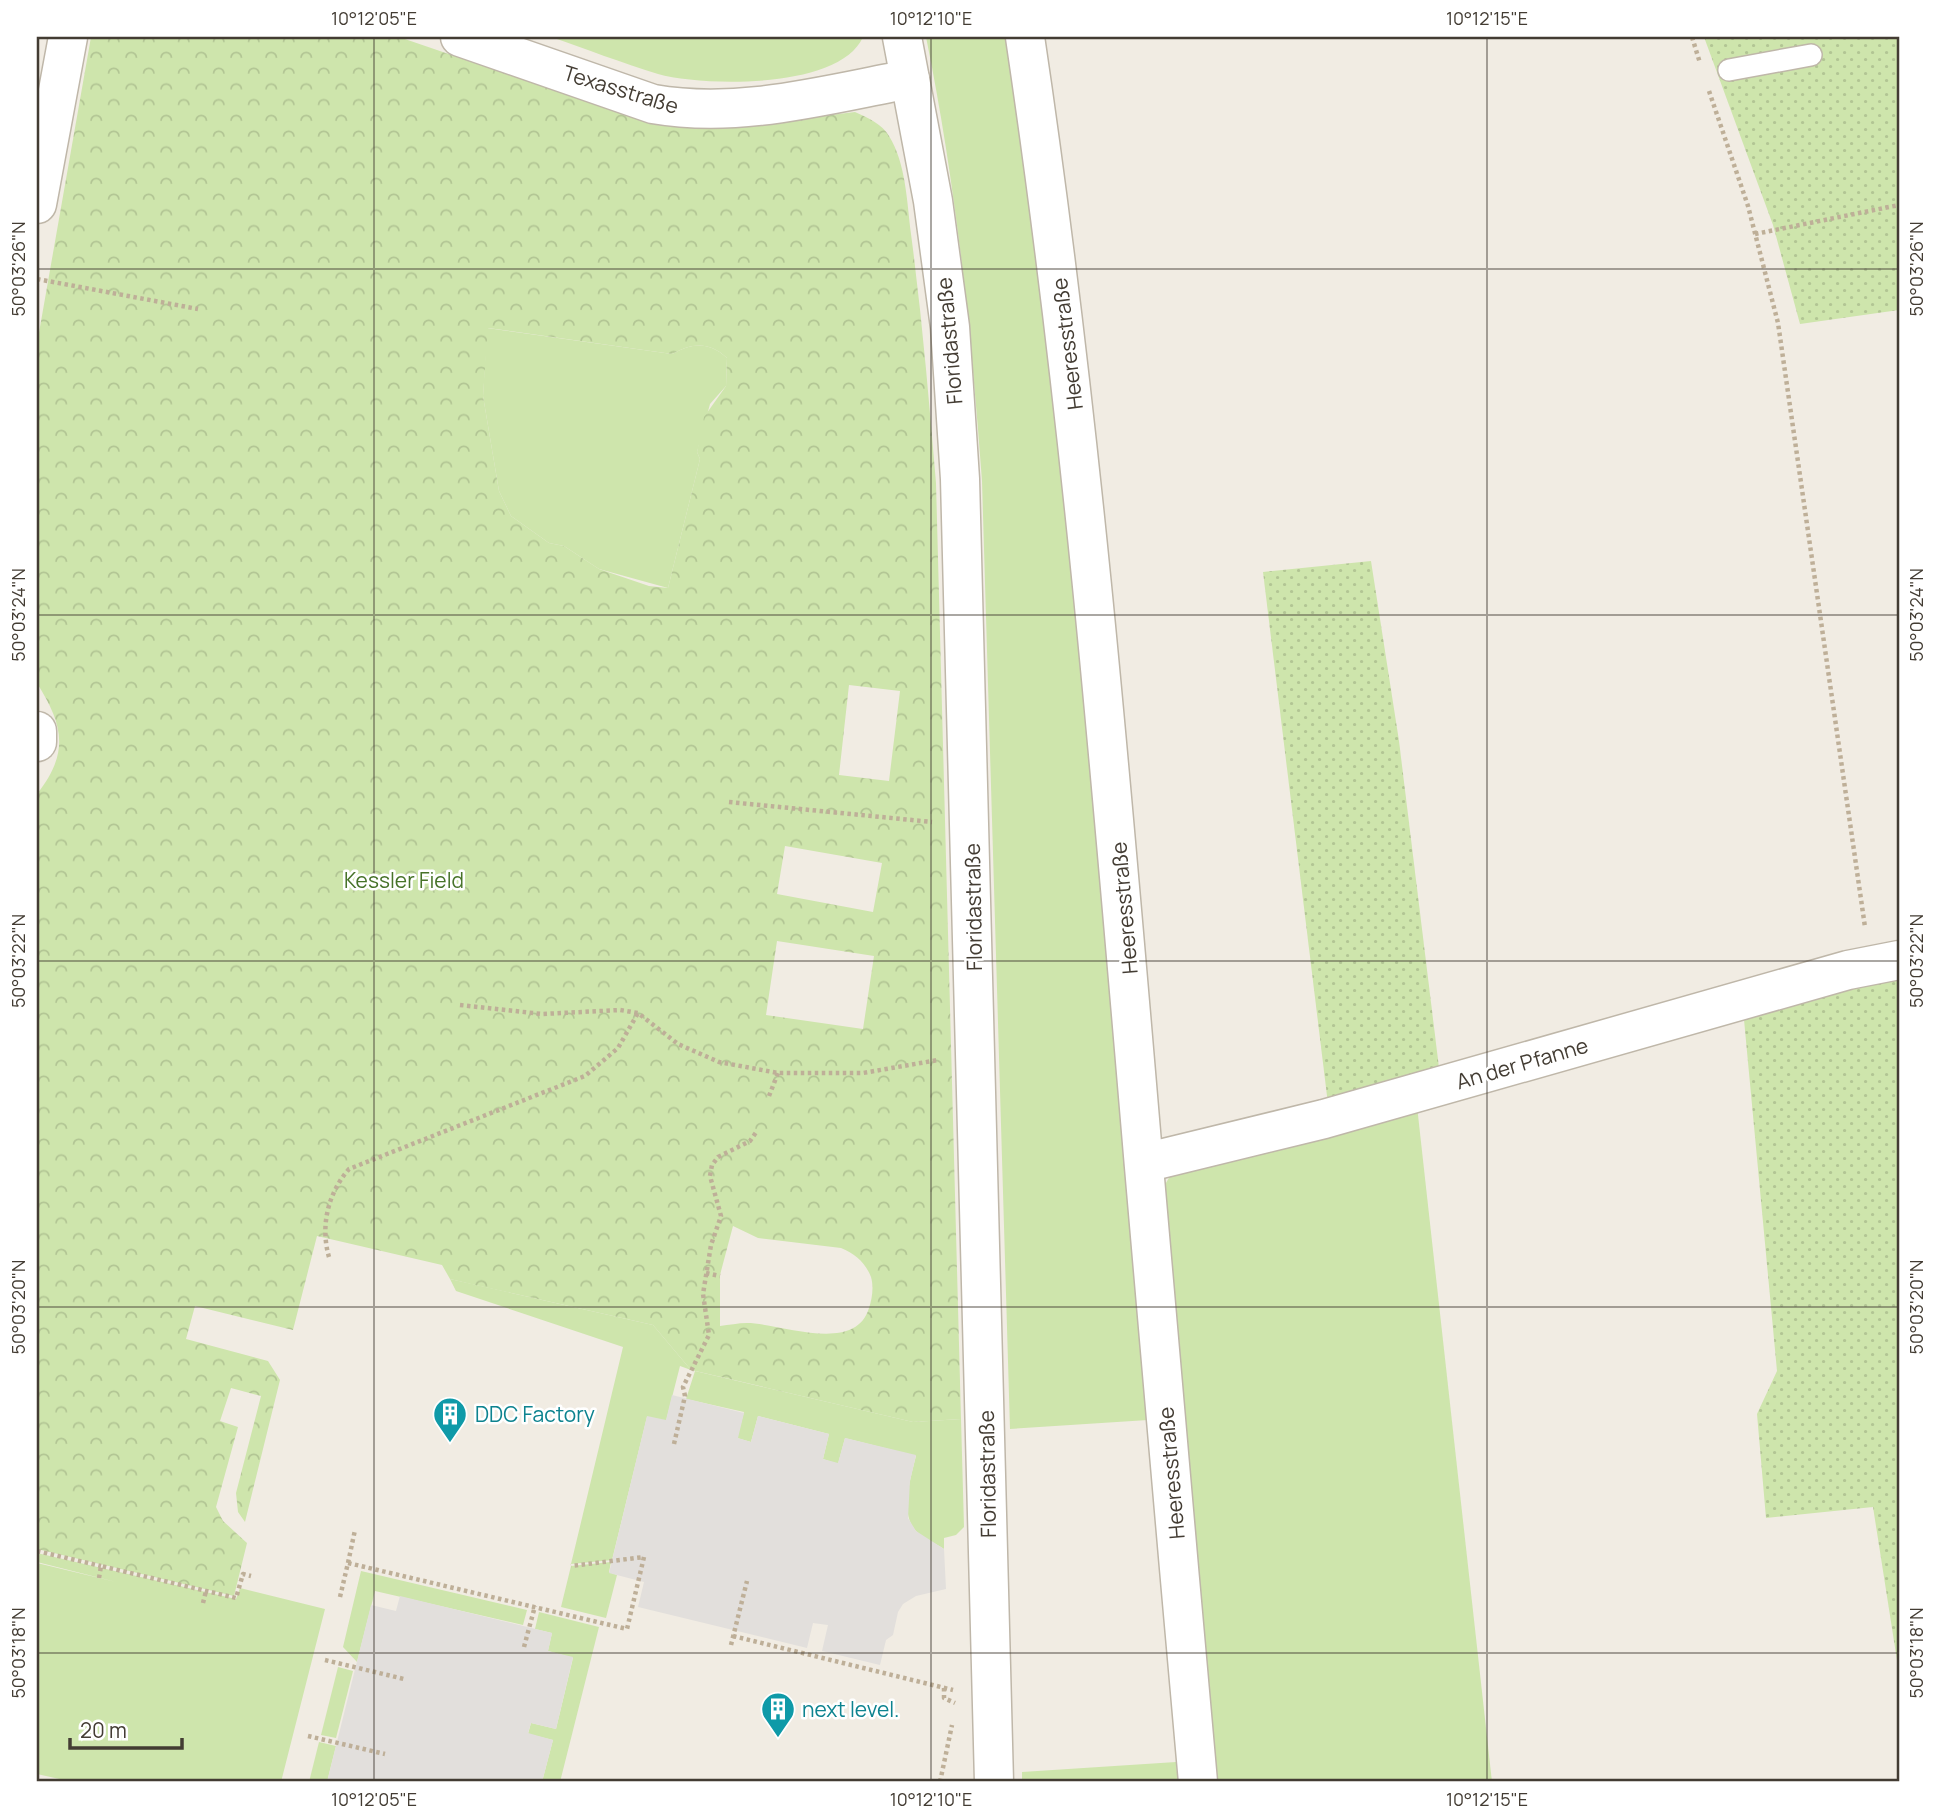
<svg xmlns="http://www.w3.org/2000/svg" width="1936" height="1819" viewBox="0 0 1936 1819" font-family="Manrope,sans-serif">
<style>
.grass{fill:#cee5ac}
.park{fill:url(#park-crowns);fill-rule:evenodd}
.garden{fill:url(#garden-dots)}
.parking{fill:#e2dfdc}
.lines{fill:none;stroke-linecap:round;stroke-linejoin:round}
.lane-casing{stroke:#bfb7a9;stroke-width:24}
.street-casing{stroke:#bfb7a9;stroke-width:41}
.path{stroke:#beaf98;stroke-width:4.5;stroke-dasharray:3.5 3.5;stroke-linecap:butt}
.lane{stroke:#fff;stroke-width:21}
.street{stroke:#fff;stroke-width:38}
.ticks{fill:none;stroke:#433c33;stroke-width:2;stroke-opacity:0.45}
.labels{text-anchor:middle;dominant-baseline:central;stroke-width:5;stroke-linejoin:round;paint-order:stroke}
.street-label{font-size:21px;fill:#433c33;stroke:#fff}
.park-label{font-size:21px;fill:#477329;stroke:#fff}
.culture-label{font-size:21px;fill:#0d838f;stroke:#fff;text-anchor:start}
.neatline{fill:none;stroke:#433c33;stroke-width:2.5}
.ticks-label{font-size:18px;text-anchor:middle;fill:#433c33}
</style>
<defs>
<pattern id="park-crowns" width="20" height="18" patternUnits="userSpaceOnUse" patternTransform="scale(1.75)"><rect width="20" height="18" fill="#cee5ac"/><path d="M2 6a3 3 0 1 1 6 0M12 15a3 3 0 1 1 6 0" fill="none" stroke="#b2c594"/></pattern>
<pattern id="garden-dots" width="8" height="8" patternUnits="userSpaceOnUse" patternTransform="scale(1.75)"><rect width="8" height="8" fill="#cee5ac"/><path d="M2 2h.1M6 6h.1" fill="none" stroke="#b2c594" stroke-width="1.8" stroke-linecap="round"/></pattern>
</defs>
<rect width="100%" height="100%" fill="#f1ece3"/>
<!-- grass -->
<g class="grass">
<path d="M 551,37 L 863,37 C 840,89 705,87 658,74 C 622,63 586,49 551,37 Z"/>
<path d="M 926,37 L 1008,37 L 1067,478 L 1148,1420 L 1010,1429 L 982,481 C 971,331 956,184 926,37 Z"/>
<path d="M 487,328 L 672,354 C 692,343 709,341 727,358 L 726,386 L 710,404 L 697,452 L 700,459 L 668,588 L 599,569 L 564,546 L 549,543 L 511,516 L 499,491 L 483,396 Z"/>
<path d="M 1417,1106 L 1492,1782 L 1213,1782 L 1162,1190 L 1174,1169 Z"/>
<path d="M 450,1279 L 653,1325 L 691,1370 L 680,1366 L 666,1421 L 647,1417 L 612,1560 L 571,1564 L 623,1347 L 456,1291 Z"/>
<path d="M 695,1371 L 913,1422 L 961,1419 L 964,1527 L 956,1535 L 944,1538 L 944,1549 C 935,1543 923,1538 916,1531 C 899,1513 911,1477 916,1456 L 845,1438 L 838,1464 L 823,1459 L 829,1434 L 758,1416 L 751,1442 L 737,1438 L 744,1412 L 686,1399 Z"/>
<path d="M 37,1553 L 236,1599 L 240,1588 L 325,1609 L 281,1782 L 73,1782 L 37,1774 L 37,1563 L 116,1582 L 37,1562 Z"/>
<path d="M 611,1562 L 609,1572 L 617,1575 L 606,1618 L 561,1607 L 571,1566 Z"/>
<path d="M 361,1571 L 527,1610 L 523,1625 L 375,1591 L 357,1662 L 343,1647 Z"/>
<path d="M 539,1612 L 599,1627 L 560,1782 L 542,1782 L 553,1740 L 528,1734 L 531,1723 L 556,1729 L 573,1658 L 548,1651 L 552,1633 L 535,1629 Z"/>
<path d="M 338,1667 L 353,1671 L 336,1738 L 321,1735 Z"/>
<path d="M 319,1742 L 336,1746 L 327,1782 L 309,1782 Z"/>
<path d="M 1176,1762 L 1178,1782 L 1022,1782 L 1022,1772 Z"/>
</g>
<!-- park -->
<path class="park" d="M 91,37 L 399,37 L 656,125 L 725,128 L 855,112 C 868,118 882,124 889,136 C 906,163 907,203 911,234 C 922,317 929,400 936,483 L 961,1419 L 913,1422 L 691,1370 L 653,1325 L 471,1284 L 450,1279 L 442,1265 L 317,1236 L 293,1330 L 195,1306 L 186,1339 L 268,1361 L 280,1380 L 245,1522 L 238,1512 L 236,1493 L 261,1396 L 231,1388 L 220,1421 L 238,1427 L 216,1507 L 223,1521 L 247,1543 L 234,1596 L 37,1549 L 37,794 C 70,752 63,725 37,683 L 37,344 ZM 488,328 L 672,354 C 692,343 709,341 727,358 L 726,386 L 704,417 L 697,452 L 700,459 L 668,588 L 649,586 L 599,569 L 564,546 L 549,543 L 511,516 L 499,491 L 483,396 ZM 849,685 L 900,691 L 889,781 L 839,775 ZM 785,846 L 882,863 L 873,912 L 777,894 ZM 777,941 L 874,956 L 863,1029 L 766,1015 ZM 733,1226 L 758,1238 L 841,1248 C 855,1254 865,1262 871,1277 C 874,1287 872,1299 869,1308 C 855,1355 780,1323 747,1323 C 738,1323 729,1325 720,1326 L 720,1275 Z"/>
<!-- garden -->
<g class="garden">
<path d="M 1704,37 L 1899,37 L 1899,310 L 1800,324 L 1773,225 Z"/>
<path d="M 1371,561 L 1399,741 L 1440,1076 L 1328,1104 L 1263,572 Z"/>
<path d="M 1899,974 L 1899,1673 L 1873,1507 L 1766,1518 L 1757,1414 L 1777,1371 L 1743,1009 Z"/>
</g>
<!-- parking -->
<g class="parking">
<path d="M 672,1395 L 744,1413 L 738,1438 L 751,1442 L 758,1416 L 829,1434 L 823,1459 L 838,1463 L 845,1438 L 916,1455 L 910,1481 L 908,1518 L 916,1531 L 944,1549 L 946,1589 L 916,1596 L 903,1604 L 898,1612 L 893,1635 L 886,1640 L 880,1665 L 822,1651 L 828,1625 L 813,1623 L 807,1648 L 638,1607 L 644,1582 L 609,1573 L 647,1416 L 666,1420 Z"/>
<path d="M 400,1596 L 552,1633 L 548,1651 L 573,1657 L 556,1729 L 531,1723 L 528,1733 L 553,1740 L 542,1782 L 327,1782 L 371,1605 L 396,1611 Z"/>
</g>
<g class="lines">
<!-- lane casing -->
<g class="lane-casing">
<path id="lane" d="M 1729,70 L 1811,55"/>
</g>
<!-- street casing -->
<g class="street-casing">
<g id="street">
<path d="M 460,37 L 653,104 C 740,119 824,95 910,79"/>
<path d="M 902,37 L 933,201 L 950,327 L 960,479 L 994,1782"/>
<path d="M 1025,37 C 1081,412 1112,789 1144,1167 C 1161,1372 1180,1577 1198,1782"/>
<path d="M 37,204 L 68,37"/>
<path d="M 37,731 L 37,742"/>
<path d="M 1144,1163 L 1324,1119 L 1848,970 L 1899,960"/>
</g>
</g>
<!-- path -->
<g class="path">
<path d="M 1692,37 L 1700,63"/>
<path d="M 1709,91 L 1748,206 L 1778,323 L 1865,927"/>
<path d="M 1755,234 L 1899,205"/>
<path d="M 37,279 L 198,309"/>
<path d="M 729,802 L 932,822"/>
<path d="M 460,1005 L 542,1014 L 620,1010 L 638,1013 L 678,1044 L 719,1062 L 778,1073 L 863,1073 L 938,1060"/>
<path d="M 769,1096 L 778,1073"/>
<path d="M 329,1257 C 320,1226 328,1193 349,1169 L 585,1076 L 618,1048 L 638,1013"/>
<path d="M 706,1273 L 720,1276"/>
<path d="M 674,1444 L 685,1396 L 683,1387 L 709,1335 L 703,1294 L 711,1245 L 721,1216 L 710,1176 L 712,1165 L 718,1157 L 750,1141 L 757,1131"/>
<path d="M 37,1551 L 101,1566"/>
<path d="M 348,1563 L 355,1530"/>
<path d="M 99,1578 L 101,1566 L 236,1598 L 243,1574 L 251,1576"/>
<path d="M 340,1597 L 348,1563 L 627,1629 L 644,1557 L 571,1566"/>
<path d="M 203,1603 L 206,1591"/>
<path d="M 733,1636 L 953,1690"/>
<path d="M 731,1645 L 747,1581"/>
<path d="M 524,1647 L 535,1606"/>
<path d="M 325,1660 L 404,1679"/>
<path d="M 944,1688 L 944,1698 L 955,1703"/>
<path d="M 308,1736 L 385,1754"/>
<path d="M 940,1782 L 952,1725"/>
</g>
<!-- lane -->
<use href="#lane" class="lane"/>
<!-- street -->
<use href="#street" class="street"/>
</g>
<!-- ticks -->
<path class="ticks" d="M 374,37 L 374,1782M 931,37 L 931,1782M 1487,37 L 1487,1782M 37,269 L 1899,269M 37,615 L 1899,615M 37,961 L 1899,961M 37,1307 L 1899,1307M 37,1653 L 1899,1653"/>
<!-- icons -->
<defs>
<g id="building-pin" transform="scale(1.75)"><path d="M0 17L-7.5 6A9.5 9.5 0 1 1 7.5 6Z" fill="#0f9aa8" stroke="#fff"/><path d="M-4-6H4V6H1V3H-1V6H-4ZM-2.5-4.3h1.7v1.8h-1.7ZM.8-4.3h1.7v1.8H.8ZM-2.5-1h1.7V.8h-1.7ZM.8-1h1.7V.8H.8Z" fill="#fff"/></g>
</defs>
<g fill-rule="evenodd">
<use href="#building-pin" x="450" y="1414"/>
<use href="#building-pin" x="778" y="1709"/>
</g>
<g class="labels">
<!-- street labels -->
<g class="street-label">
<text transform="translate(621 89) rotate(17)">Texasstraße</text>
<text transform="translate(949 341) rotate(-95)">Floridastraße</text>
<text transform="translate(1067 344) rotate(-97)">Heeresstraße</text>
<text transform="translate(973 907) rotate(-91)">Floridastraße</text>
<text transform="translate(1124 908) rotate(-95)">Heeresstraße</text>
<text transform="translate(1522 1063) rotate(-16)">An der Pfanne</text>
<text transform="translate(1171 1473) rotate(-95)">Heeresstraße</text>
<text transform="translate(987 1474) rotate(-91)">Floridastraße</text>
</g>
<!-- park labels -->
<g class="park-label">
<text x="404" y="880">Kessler Field</text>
</g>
<!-- culture labels -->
<g class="culture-label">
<text x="475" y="1414">DDC Factory</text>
<text x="802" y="1709">next level.</text>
</g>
</g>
<!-- border -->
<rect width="1936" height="1819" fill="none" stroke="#ffffff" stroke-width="77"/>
<!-- scale -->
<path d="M70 1738v10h112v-10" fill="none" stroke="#433c33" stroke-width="3.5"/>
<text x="80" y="1738" font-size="21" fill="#433c33" stroke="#ffffff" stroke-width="5" paint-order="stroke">20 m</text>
<rect x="38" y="38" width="1860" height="1742" class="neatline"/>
<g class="ticks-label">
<text x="374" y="25">10°12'05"E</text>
<text x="931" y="25">10°12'10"E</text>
<text x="1487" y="25">10°12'15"E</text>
<text transform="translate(19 269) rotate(-90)" y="6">50°03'26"N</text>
<text transform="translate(1917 269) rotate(-90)" y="6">50°03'26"N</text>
<text transform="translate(19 615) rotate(-90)" y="6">50°03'24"N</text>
<text transform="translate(1917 615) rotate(-90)" y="6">50°03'24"N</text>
<text transform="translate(19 961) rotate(-90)" y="6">50°03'22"N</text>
<text transform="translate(1917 961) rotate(-90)" y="6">50°03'22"N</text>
<text transform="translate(19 1307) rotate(-90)" y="6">50°03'20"N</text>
<text transform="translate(1917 1307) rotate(-90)" y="6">50°03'20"N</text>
<text transform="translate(19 1653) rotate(-90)" y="6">50°03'18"N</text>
<text transform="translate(1917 1653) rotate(-90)" y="6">50°03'18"N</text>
<text x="374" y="1806">10°12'05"E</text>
<text x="931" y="1806">10°12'10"E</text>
<text x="1487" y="1806">10°12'15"E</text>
</g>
</svg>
